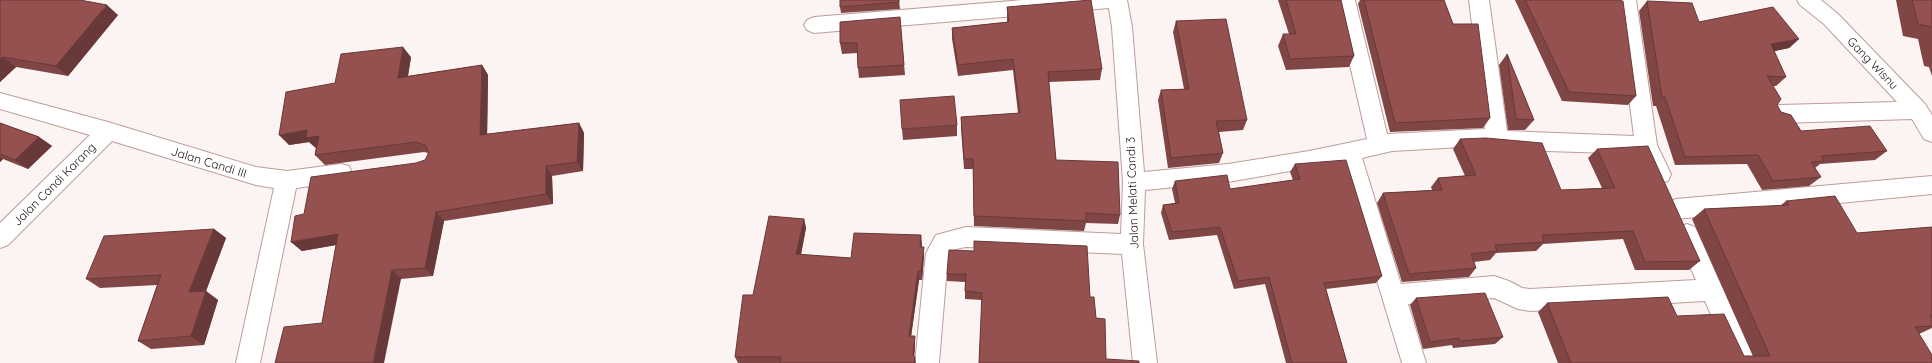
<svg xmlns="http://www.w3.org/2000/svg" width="1932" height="363" viewBox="0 0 1932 363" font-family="Quicksand,sans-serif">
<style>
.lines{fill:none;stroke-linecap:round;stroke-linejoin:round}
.minor-casing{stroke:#be9c9a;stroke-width:2}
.minor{fill:#fff;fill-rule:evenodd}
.wall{fill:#7f4645}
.shaded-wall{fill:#683938}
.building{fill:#945150;stroke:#683938}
.labels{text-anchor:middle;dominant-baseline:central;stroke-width:3;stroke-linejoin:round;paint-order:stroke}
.street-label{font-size:12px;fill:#1f1313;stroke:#fff}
</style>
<rect width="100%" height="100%" fill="#fcf4f3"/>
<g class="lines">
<!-- minor casing -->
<g class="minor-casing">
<g id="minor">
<path d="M 1023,0 L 1127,0 L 1132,27 L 1144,172 L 1228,164 L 1309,151 L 1367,139 L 1335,0 L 1355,0 L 1387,134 L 1485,129 L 1469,0 L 1489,0 L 1507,131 L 1634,136 L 1616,0 L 1636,0 L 1657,145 L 1671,174 L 1668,181 L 1660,183 L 1652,181 L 1639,154 L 1515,150 L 1479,146 L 1392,151 L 1362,158 L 1401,284 L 1494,276 L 1509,281 L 1522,288 L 1530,289 L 1696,280 L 1676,234 L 1679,227 L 1687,224 L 1695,227 L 1756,363 L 1732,363 L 1705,301 L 1530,311 L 1518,309 L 1494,298 L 1408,304 L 1426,363 L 1402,363 L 1341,162 L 1228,182 L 1145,190 L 1143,244 L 1157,363 L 1133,363 L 1122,254 L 966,247 L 951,250 L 948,255 L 939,363 L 915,363 L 926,253 L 936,235 L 966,227 L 1121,234 L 1123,182 L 1112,27 L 1109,8 L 814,33 L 807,30 L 804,25 L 807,20 L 814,17 Z"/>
<path d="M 1797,0 L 1821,0 L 1838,14 L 1925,104 L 1932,115 L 1932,142 L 1924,139 L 1912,119 L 1779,123 L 1772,120 L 1768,114 L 1772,108 L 1779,105 L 1897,102 L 1824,24 L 1800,5 Z"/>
<path d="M 0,93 L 108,122 L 256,167 L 287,171 L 341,164 L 349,166 L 352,173 L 349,180 L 341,182 L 296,188 L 260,363 L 236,363 L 274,188 L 256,185 L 112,141 L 8,245 L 0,248 L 0,223 L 90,135 L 0,109 Z"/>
<path d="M 1932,176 L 1932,194 L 1676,219 L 1668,216 L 1665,209 L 1668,202 L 1676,199 Z"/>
</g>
</g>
<!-- minor -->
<use href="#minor" class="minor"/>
</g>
<!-- wall -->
<g class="wall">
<path d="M 0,0 L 118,15 L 68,76 L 16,67 L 0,82 Z"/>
<path d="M 899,0 L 900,9 L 841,13 L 840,7 Z"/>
<path d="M 1278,0 L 1341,0 L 1354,56 L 1349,67 L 1286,70 L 1278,46 L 1283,34 L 1289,34 Z"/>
<path d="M 1360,0 L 1444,0 L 1453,24 L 1490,118 L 1483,128 L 1390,132 L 1358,4 Z"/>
<path d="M 1515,0 L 1617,0 L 1636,96 L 1628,105 L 1562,101 Z"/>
<path d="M 1896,0 L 1932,0 L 1932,76 L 1929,67 L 1924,66 L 1918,39 L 1903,36 Z"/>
<path d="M 1647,1 L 1699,22 L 1799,39 L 1789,48 L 1774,51 L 1786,77 L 1776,86 L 1773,86 L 1777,105 L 1781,112 L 1801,131 L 1887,151 L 1875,160 L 1820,164 L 1815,168 L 1821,177 L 1809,186 L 1762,190 L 1747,164 L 1675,165 L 1656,106 L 1653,106 L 1639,11 Z"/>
<path d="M 1007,7 L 1102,69 L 1100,80 L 1049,82 L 1056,160 L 1120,215 L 1118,224 L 1086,223 L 1084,231 L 974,226 L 973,169 L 964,169 L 961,128 L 961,117 L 1018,113 L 1013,70 L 958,76 L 952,39 L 952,28 L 1007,22 Z"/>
<path d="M 900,17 L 905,75 L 859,78 L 858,68 L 857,53 L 842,54 L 840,43 Z"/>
<path d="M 1176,21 L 1247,120 L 1243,130 L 1219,132 L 1223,153 L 1219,163 L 1168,168 L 1158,100 L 1161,90 L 1184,89 L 1173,32 Z"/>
<path d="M 1507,54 L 1534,120 L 1525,130 L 1508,130 L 1499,65 Z"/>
<path d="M 411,57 L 408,76 L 482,65 L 488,75 L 487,134 L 579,123 L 584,133 L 583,171 L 552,176 L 553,204 L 444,221 L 433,276 L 401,279 L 322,323 L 336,245 L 302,251 L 291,242 L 304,214 L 416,163 L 425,160 L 428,153 L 424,152 L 325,165 L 315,155 L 316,148 L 309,142 L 289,145 L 335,83 Z"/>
<path d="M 0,123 L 39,137 L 52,146 L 28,169 L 3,159 L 0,162 Z"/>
<path d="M 957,125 L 957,136 L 903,140 L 902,129 Z"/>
<path d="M 1460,139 L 1561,190 L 1602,188 L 1588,158 L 1597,149 L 1700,261 L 1689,270 L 1635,270 L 1623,239 L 1543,244 L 1536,251 L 1496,253 L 1490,260 L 1474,262 L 1476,268 L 1469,277 L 1402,282 L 1377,203 L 1383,193 L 1432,190 L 1431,187 L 1438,178 L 1465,176 L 1453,149 Z"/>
<path d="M 1295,164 L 1382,276 L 1376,283 L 1326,289 L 1347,363 L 1286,363 L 1265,284 L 1234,289 L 1217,235 L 1169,240 L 1161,213 L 1163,205 L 1175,203 L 1172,189 L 1175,181 L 1230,189 L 1293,180 L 1290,172 Z"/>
<path d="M 1786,201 L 1857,233 L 1932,227 L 1932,328 L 1919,334 L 1932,363 L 1558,363 L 1538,312 L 1547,303 L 1677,316 L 1744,356 L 1753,356 L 1692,219 L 1704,209 L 1780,206 Z"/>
<path d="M 804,219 L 806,228 L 801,255 L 851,258 L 921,235 L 921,247 L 924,256 L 922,280 L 919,280 L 911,336 L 915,336 L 915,344 L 914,356 L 915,357 L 916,363 L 738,363 L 735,357 L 753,295 Z"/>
<path d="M 214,229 L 226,238 L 206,291 L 218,300 L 204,345 L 151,349 L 138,341 L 157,285 L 100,288 L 86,279 Z"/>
<path d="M 1087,246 L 979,363 L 982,300 L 965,299 L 965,282 L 947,281 L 947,274 L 974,251 Z"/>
<path d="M 1416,298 L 1503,337 L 1495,344 L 1453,348 L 1452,345 L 1423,349 L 1410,305 Z"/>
</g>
<!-- shaded-wall -->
<g class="shaded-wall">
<path d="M 107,5 L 118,15 L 68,76 L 56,66 Z"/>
<path d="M 1799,39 L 1789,48 L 1761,54 L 1771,44 Z"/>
<path d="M 403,47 L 411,57 L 406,88 L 398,78 Z"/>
<path d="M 3,57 L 16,67 L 0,82 L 0,60 Z"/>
<path d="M 482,65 L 488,75 L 487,145 L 480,135 Z"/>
<path d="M 579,123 L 584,133 L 583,171 L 577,162 Z"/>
<path d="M 307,130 L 319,136 L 328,146 L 316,148 L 309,142 L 289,145 L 279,135 Z"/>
<path d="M 39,137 L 52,146 L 28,169 L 15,160 Z"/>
<path d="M 0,157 L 3,159 L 0,162 Z"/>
<path d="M 546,166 L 552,176 L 553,204 L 546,194 Z"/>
<path d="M 436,212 L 444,221 L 433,276 L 425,268 Z"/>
<path d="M 804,219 L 806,228 L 799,263 L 796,254 Z"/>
<path d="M 214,229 L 226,238 L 206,291 L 218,300 L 204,345 L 191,336 L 189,292 Z"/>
<path d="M 338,234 L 347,243 L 302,251 L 291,242 Z"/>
<path d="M 921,235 L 922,244 L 921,256 L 920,247 Z"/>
<path d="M 924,247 L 924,256 L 922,280 L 921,271 Z"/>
<path d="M 392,270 L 401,279 L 384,363 L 373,363 Z"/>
<path d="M 918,271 L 919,280 L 910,344 L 909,336 Z"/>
<path d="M 915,336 L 915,344 L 914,363 L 913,355 Z"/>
</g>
<!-- building -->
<g class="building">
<path d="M 0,0 L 80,0 L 107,5 L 56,66 L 3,57 L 0,60 Z"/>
<path d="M 840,0 L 899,0 L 899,2 L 840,7 Z"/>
<path d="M 1091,0 L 1102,69 L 1048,72 L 1056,160 L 1118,162 L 1120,215 L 1086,213 L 1086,221 L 974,216 L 973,159 L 964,159 L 961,117 L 1020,113 L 1013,59 L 958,65 L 952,28 L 1009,22 L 1007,7 Z"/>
<path d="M 1286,0 L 1341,0 L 1354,56 L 1290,59 L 1283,34 L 1296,34 Z"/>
<path d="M 1364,0 L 1444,0 L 1453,24 L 1478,24 L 1490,118 L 1395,123 Z"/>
<path d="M 1525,0 L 1617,0 L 1623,1 L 1636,96 L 1569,92 Z"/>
<path d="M 1912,0 L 1932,0 L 1932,27 L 1918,24 Z"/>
<path d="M 1647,1 L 1692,3 L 1699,22 L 1773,7 L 1799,39 L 1771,44 L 1786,77 L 1767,76 L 1781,99 L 1777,105 L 1781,112 L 1791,115 L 1801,131 L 1870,126 L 1887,151 L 1821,156 L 1824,161 L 1811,162 L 1821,177 L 1773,181 L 1758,155 L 1685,157 L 1665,97 L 1662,97 Z"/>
<path d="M 900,17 L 904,65 L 858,68 L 857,43 L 840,43 L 840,22 Z"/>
<path d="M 1226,19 L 1247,120 L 1216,121 L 1223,153 L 1171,158 L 1161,90 L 1189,89 L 1176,21 Z"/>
<path d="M 403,47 L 398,78 L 482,65 L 480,135 L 579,123 L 577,162 L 546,166 L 546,194 L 436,212 L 425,268 L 392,270 L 373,363 L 275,363 L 284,327 L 322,323 L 338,234 L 291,242 L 295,216 L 304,214 L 311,177 L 416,163 L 425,160 L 429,153 L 425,145 L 416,142 L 315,155 L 319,136 L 306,138 L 307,130 L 279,135 L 286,92 L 335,83 L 341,54 Z"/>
<path d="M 1507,54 L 1534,120 L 1516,119 Z"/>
<path d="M 954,96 L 957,125 L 902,129 L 900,100 Z"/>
<path d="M 0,123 L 39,137 L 15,160 L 0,154 Z"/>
<path d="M 1486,138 L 1542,143 L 1561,190 L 1615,188 L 1597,149 L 1648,146 L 1700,261 L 1645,262 L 1633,231 L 1542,235 L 1544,242 L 1495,245 L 1497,251 L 1471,254 L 1476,268 L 1409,274 L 1383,193 L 1442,190 L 1438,178 L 1476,175 L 1460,139 Z"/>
<path d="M 1346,160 L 1382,276 L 1324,283 L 1347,363 L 1292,363 L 1269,277 L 1238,281 L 1220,227 L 1172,232 L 1163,205 L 1179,203 L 1175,181 L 1227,175 L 1230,189 L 1300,179 L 1295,164 Z"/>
<path d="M 1835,196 L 1857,233 L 1932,227 L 1932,315 L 1930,315 L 1932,318 L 1932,326 L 1915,327 L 1932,355 L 1932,363 L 1571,363 L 1547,303 L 1668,297 L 1677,316 L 1724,314 L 1744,356 L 1770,356 L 1704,209 L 1789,205 L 1786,201 Z"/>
<path d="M 769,216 L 804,219 L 796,254 L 851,258 L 854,233 L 921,235 L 920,247 L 924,247 L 921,271 L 918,271 L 909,336 L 915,336 L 913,355 L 915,357 L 914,363 L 780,363 L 781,357 L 735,357 L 743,295 L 753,295 Z"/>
<path d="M 214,229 L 189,292 L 206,291 L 191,336 L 138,341 L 161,275 L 86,279 L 104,236 Z"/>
<path d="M 974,241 L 1087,246 L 1090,297 L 1094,297 L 1096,318 L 1105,319 L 1106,359 L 1139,361 L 1139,363 L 979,363 L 982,293 L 965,291 L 966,274 L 947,274 L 949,250 L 974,251 Z"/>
<path d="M 1485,293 L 1503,337 L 1460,341 L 1459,338 L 1430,342 L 1416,298 Z"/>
</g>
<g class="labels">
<!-- street labels -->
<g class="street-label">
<text transform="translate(1873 63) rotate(46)">Gang Wisnu</text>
<text transform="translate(209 162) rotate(17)">Jalan Candi III</text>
<text transform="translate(54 184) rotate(-45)">Jalan Candi Karang</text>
<text transform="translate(1132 193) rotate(-92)">Jalan Melati Candi 3</text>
</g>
</g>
</svg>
